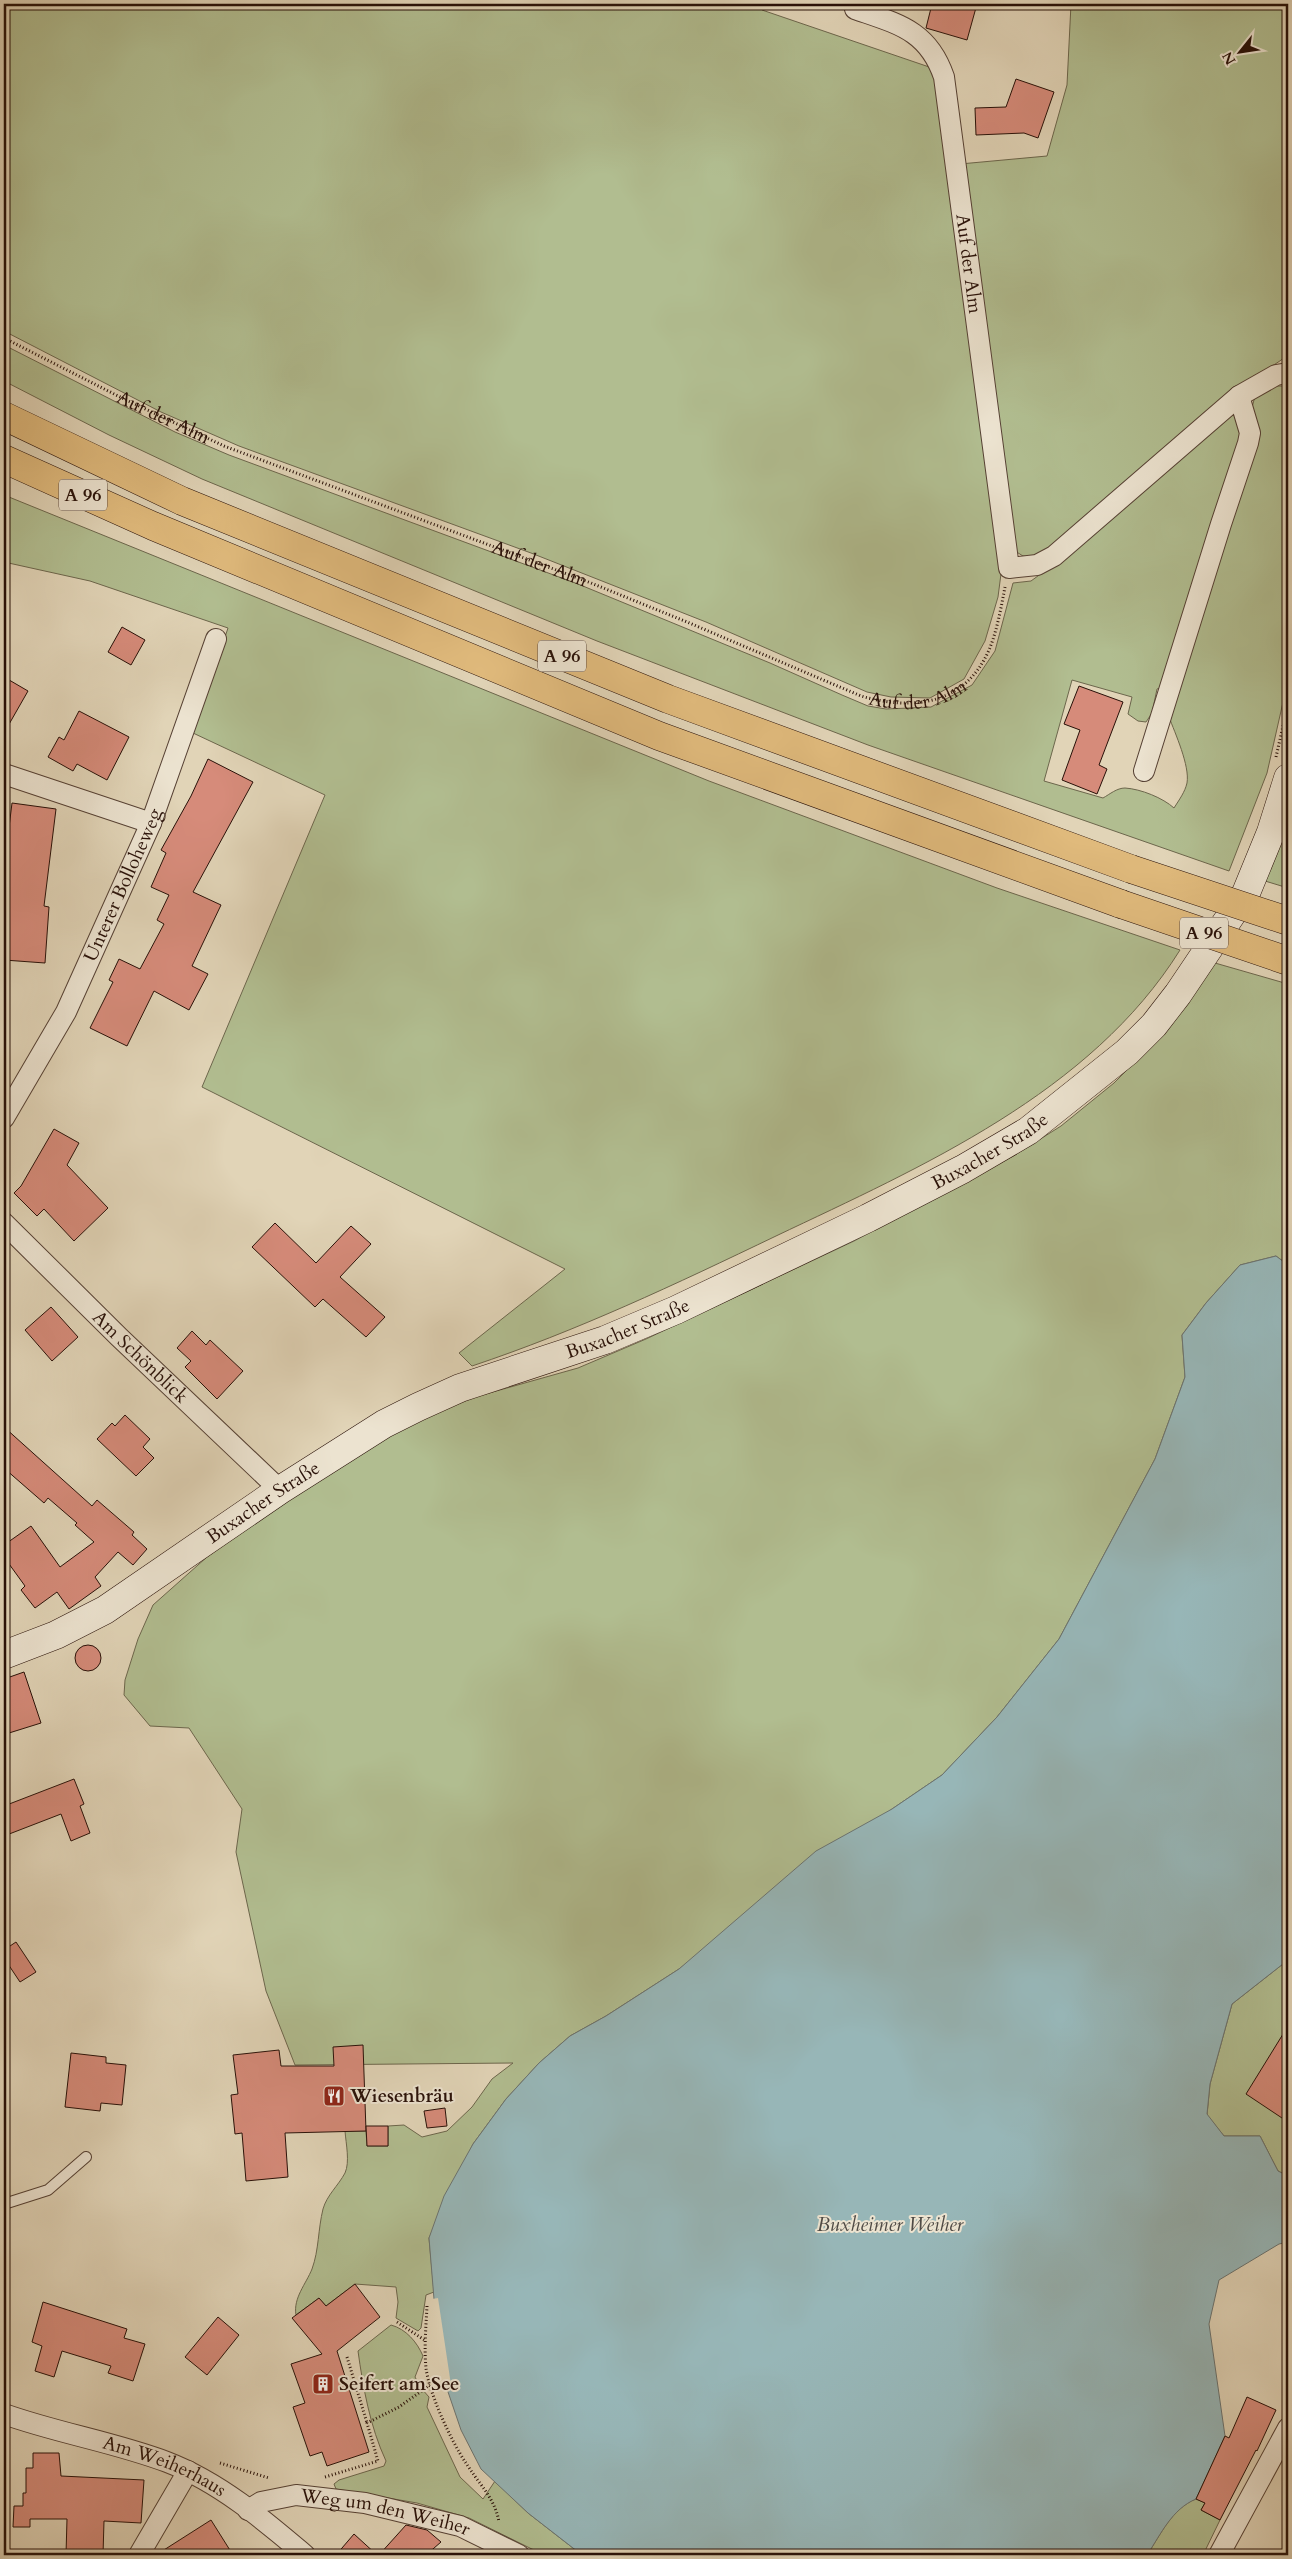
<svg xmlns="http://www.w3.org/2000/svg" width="1292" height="2559" viewBox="0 0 1292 2559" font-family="Cardo,serif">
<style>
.green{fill:#b1bd90;stroke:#6c664c}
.water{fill:#97b6b7;stroke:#6b7471}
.pier{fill:#e1d4b7}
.building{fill:#d68b7a;stroke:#281008}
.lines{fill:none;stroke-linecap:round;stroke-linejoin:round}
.lane-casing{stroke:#564134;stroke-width:12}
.street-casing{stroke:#564134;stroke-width:22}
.secondary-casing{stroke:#281008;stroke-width:29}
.highway-casing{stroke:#281008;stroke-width:29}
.path{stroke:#281008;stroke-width:3;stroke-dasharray:1 2.5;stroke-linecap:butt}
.lane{stroke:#ece3d0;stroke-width:10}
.street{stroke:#ece3d0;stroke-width:20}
.secondary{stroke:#ece3d0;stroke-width:28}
.highway{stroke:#e0ba7c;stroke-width:28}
.highway-bridge-casing{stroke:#281008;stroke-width:29;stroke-linecap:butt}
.highway-bridge{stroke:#e0ba7c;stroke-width:28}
.labels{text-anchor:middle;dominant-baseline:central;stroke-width:4;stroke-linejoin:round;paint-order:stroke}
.shield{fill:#ece3d0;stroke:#634f44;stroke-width:1}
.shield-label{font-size:18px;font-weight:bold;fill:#281008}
.street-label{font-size:19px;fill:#281008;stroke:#ece3d0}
.poi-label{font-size:19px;font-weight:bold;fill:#281008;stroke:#ece3d0;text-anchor:start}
.water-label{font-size:20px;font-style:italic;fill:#4f4a45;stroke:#ece3d0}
</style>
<rect width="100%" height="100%" fill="#e1d4b7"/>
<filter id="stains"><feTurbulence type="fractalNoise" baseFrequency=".004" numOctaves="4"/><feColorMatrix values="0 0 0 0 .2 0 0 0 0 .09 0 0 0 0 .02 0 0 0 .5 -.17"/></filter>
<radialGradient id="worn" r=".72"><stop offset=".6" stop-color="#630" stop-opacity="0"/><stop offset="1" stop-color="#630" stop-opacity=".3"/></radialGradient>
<!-- green -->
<g class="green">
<path d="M 4,4 L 763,4 L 762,10 L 938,70 L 1002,566 L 998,597 L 985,641 L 964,679 L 930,698 L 891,697 L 867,692 L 706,622 L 531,553 L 239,446 L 161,412 L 4,331 Z"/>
<path d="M 1071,4 L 1288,4 L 1287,347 L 1285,357 C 1272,368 1256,373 1242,384 L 1036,558 L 1023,556 L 1015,551 L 960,164 L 1047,156 L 1067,85 Z"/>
<path d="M 4,345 L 175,432 L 229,455 L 578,584 L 770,663 L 842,695 L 868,706 L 886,709 L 931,707 L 972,685 L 995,651 L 1013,583 L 1031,581 L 1064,557 L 1224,415 L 1233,415 L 1241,422 L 1242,441 L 1163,687 L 1157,689 L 1152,713 L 1146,722 L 1138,721 L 1128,714 L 1132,697 L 1072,680 L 1044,781 L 1103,798 C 1110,794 1117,788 1125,788 C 1141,789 1163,798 1174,808 C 1179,800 1185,792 1187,783 C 1190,766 1175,733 1169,717 L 1254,400 L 1257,393 L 1272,386 L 1286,386 L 1288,408 L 1288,680 L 1267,773 L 1229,871 L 868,745 L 597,641 L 202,479 L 109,435 L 4,381 Z"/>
<path d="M 4,495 L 709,781 L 997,888 L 1180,950 C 1091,1093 921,1167 776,1236 C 676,1284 577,1331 472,1366 L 459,1353 L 565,1269 L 202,1087 L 325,795 L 193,733 L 228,628 L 90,581 L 4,562 Z"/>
<path d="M 1288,821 L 1288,888 L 1265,881 Z"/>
<path d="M 1215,963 L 1288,984 L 1288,1265 L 1276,1256 L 1240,1265 L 1206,1303 L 1182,1335 L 1185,1377 L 1155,1459 L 1059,1639 L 997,1717 L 942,1775 L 892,1809 L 679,1969 L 606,2016 L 570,2036 L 539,2063 L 506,2099 L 473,2144 L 429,2238 L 434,2292 L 426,2295 L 421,2328 L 418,2331 L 396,2318 L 398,2302 L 396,2287 L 355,2284 L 326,2306 L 319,2298 L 296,2315 C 293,2298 306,2284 312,2269 C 319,2250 318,2229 323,2209 C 327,2195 338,2186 345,2173 C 350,2162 346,2144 345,2131 L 366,2131 L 367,2146 L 388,2146 L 388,2126 L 404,2125 L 422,2137 L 447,2131 L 472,2107 L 492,2079 L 513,2063 L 295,2065 L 266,1991 L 236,1852 L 242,1809 L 189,1728 L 150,1726 L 124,1695 L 125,1680 L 138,1639 L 153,1605 L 207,1557 L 272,1509 L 369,1446 L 440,1411 L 475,1397 L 578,1368 L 646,1339 L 854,1241 L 1015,1155 L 1061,1126 L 1114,1083 L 1151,1046 Z"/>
<path d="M 1288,1960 L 1288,2176 L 1278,2171 L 1260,2136 L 1224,2136 L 1207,2115 L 1210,2084 L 1232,2004 Z"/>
<path d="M 391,2325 C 406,2329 417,2342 423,2356 L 415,2377 L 421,2388 L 429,2397 L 427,2407 L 460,2477 L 483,2499 L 495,2481 L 528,2513 L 582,2555 L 544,2555 L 469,2518 L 417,2503 L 336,2489 L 334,2484 L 339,2480 L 384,2466 L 386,2461 C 370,2427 363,2387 358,2351 Z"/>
<path d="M 1196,2499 L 1205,2503 L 1201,2510 L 1220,2520 L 1203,2555 L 1147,2555 C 1161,2534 1172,2508 1196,2499 Z"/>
</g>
<!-- water -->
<path class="water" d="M 1276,1256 L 1288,1265 L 1288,1960 L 1232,2004 L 1210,2084 L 1207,2114 L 1224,2136 L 1260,2136 L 1278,2171 L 1288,2176 L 1288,2242 L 1279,2244 L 1219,2280 L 1209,2324 L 1225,2436 L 1196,2499 C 1172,2509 1161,2534 1147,2555 L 582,2555 L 528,2513 L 481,2469 L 461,2430 L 446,2386 L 434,2299 L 429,2238 L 444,2196 L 473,2144 L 506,2099 L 539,2063 L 570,2036 L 606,2016 L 679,1969 L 816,1851 L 892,1809 L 942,1775 L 997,1717 L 1059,1639 L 1155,1459 L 1185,1377 L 1182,1335 L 1206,1303 L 1240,1265 Z"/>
<!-- pier -->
<path class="pier" d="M 438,2298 L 451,2385 L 444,2385 L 432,2299 Z"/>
<!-- building -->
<g class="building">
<path d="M 932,4 L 977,4 L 967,40 L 926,28 Z"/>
<path d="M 1016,79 L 1054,92 L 1038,138 L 1024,133 L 976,135 L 975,108 L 1006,107 Z"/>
<path d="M 122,627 L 145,640 L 131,665 L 108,652 Z"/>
<path d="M 4,677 L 28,691 L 4,733 Z"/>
<path d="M 1079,686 L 1123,702 L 1099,765 L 1107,769 L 1097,794 L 1062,780 L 1080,730 L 1064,724 Z"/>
<path d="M 79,711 L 129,737 L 107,780 L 77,764 L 73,771 L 48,757 L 59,737 L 64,740 Z"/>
<path d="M 208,759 L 253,782 L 193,892 L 221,905 L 192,966 L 208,974 L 189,1010 L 154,991 L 127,1046 L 90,1028 L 113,982 L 109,980 L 119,959 L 140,969 L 164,924 L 157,920 L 169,895 L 151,887 L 166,853 L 161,850 L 191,796 Z"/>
<path d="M 12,803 L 56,809 L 44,906 L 49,907 L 45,963 L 4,960 L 6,875 L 4,874 L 4,868 Z"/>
<path d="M 54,1129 L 79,1143 L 67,1165 L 108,1208 L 74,1241 L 44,1209 L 37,1216 L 14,1193 L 21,1186 Z"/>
<path d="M 275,1223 L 316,1263 L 351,1226 L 371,1244 L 340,1277 L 385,1317 L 366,1337 L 323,1299 L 315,1307 L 252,1247 Z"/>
<path d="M 51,1307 L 78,1337 L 52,1361 L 25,1330 Z"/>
<path d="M 192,1331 L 206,1345 L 210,1340 L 243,1371 L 217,1399 L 185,1367 L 191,1361 L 177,1348 Z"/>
<path d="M 125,1415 L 150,1439 L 143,1447 L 154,1458 L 136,1476 L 97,1439 L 112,1423 L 115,1426 Z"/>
<path d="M 4,1427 L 92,1506 L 97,1500 L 134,1532 L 132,1535 L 147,1549 L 133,1565 L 118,1552 L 95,1577 L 101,1586 L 69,1609 L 57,1592 L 35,1608 L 21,1590 L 25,1586 L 4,1557 L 4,1545 L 31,1526 L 60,1567 L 94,1542 L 75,1525 L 77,1523 L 48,1498 L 44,1503 L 5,1469 L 8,1466 L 4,1459 Z"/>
<circle cx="88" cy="1658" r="13"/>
<path d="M 24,1672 L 41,1723 L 9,1733 L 4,1718 L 4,1679 Z"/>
<path d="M 74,1779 L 84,1804 L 80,1806 L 90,1833 L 71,1841 L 61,1814 L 4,1836 L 4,1806 Z"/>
<path d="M 16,1942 L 36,1972 L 20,1982 L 4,1958 L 4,1950 Z"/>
<path d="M 1288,2026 L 1288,2122 L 1246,2094 Z"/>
<path d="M 363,2045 L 366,2131 L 285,2133 L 288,2177 L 246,2181 L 242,2133 L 235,2134 L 231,2095 L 238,2094 L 233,2055 L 279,2050 L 281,2066 L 334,2066 L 333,2047 Z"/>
<path d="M 71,2053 L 106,2057 L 106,2063 L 126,2065 L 122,2105 L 101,2103 L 100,2111 L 65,2107 Z"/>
<path d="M 445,2108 L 447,2126 L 427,2128 L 424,2111 Z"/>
<path d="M 366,2126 L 388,2126 L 388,2146 L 367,2146 Z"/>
<path d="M 355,2284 L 380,2317 L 337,2351 L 369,2452 L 327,2466 L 322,2452 L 310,2456 L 293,2407 L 305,2403 L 291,2364 L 322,2354 L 292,2318 L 319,2298 L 326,2306 Z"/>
<path d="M 43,2302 L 127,2329 L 124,2338 L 145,2344 L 133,2381 L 108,2373 L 111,2366 L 62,2351 L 54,2377 L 35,2371 L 42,2346 L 32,2342 Z"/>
<path d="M 218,2317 L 239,2335 L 207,2375 L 185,2357 Z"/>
<path d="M 1247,2397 L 1276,2410 L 1257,2451 L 1256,2450 L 1220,2520 L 1201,2510 L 1205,2503 L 1196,2499 L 1225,2436 L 1229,2438 Z"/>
<path d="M 33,2453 L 59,2453 L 61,2476 L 144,2480 L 141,2523 L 104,2521 L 103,2555 L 66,2555 L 67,2519 L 30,2519 L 30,2527 L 13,2527 L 14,2506 L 23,2506 L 23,2493 L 26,2493 L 26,2468 L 33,2468 Z"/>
<path d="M 211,2520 L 233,2555 L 156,2555 Z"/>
<path d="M 406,2525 L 427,2530 L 441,2542 L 426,2555 L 379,2555 Z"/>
<path d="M 354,2534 L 377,2555 L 336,2555 Z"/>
</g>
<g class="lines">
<!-- lane casing -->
<g class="lane-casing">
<path id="lane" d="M 4,2204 L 48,2190 L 86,2157"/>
</g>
<!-- street casing -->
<g class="street-casing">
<g id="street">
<path id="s2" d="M 855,9 C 898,24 928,30 944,77 L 1009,568 L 1037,565 L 1054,556 L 1239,396 L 1276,375 L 1288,373"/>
<path d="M 1144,771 L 1221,524 L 1248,443 L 1250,433 L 1239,396"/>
<path d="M 4,774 L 151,823"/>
<path id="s3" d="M 4,1118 L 66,1012 L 151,823 L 216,639"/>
<path id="s4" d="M 4,1223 L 119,1337 L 280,1490"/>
<path id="s5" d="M 4,2414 C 57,2433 114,2442 167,2462 C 219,2482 264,2520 305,2555"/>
<path id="s6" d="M 248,2510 L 261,2502 L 296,2495 L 365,2503 L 460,2526 L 519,2555"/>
<path d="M 139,2555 L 188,2471"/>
<path d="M 1219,2555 L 1288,2428"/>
</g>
</g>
<!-- secondary casing -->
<g class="secondary-casing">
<g id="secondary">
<path id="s7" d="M 4,1655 L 56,1635 L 105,1610 L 280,1490 L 384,1424 L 418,1407 L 460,1388 L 605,1340 L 676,1310 L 868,1218 L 963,1169 L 1028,1131 L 1127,1052 L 1154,1025 L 1178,994 L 1246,893 L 1271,832 L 1288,778"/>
</g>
</g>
<!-- highway casing -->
<g class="highway-casing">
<g id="highway">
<path d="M 4,416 L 182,501 L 668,699 L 1131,869"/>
<path d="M 4,459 L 153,526 L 659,736 L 1121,904"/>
</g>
</g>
<!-- path -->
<g class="path">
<path id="s1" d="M 4,338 L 122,398 L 224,446 L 591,583 L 687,622 L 861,696 C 913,711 965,705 989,650 C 997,631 1001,608 1005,587"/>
<path d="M 1276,757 L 1288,704"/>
<path d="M 427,2306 C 426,2326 424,2348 426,2368 C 429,2393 451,2441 466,2463 C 478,2483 495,2498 499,2522"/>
<path d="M 397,2322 L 426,2341"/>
<path d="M 347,2357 L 367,2423"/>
<path d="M 1285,2409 L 1288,2402"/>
<path d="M 220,2463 L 269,2478"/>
<path d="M 325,2477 L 378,2461 L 367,2423 L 399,2407 L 430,2385"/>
</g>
<!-- lane -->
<use href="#lane" class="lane"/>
<!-- street -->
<use href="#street" class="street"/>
<!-- secondary -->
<use href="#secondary" class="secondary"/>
<!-- highway -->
<use href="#highway" class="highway"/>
<!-- highway-bridge casing -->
<g class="highway-bridge-casing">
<g id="highway-bridge">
<path d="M 1131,869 L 1288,921"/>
<path d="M 1121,904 L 1288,961"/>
</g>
</g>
<!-- highway-bridge -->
<use href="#highway-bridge" class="highway-bridge"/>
</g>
<!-- icons -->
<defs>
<g id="restaurant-square" transform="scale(1.125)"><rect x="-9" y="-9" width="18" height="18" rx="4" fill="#8f2418" stroke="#ece3d0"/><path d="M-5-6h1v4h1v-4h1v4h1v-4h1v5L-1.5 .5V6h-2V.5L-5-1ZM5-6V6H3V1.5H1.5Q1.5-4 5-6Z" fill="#fff"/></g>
<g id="building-square" transform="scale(1.125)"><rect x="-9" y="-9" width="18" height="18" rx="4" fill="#8f2418" stroke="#ece3d0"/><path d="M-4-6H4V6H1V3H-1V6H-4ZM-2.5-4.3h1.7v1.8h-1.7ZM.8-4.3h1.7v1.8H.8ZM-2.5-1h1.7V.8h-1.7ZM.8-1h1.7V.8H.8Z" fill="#fff"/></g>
</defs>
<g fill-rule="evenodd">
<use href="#restaurant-square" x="334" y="2096"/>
<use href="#building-square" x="323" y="2384"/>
</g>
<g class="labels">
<!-- shield labels -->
<g class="shield">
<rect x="59" y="479.5" width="48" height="31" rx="4"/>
<rect x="538" y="640.5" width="48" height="31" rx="4"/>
<rect x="1180" y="917.5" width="48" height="31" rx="4"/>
</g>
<g class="shield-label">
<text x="83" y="495">A 96</text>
<text x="562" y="656">A 96</text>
<text x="1204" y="933">A 96</text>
</g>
<!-- street labels -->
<g class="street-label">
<text stroke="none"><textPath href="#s2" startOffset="306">Auf der Alm</textPath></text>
<text stroke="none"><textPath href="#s1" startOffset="178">Auf der Alm</textPath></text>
<text stroke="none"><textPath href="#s1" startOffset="582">Auf der Alm</textPath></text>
<text stroke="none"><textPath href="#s1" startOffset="988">Auf der Alm</textPath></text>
<text stroke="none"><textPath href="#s3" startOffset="262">Unterer Bolloheweg</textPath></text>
<text stroke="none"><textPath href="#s7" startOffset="1112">Buxacher Straße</textPath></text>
<text stroke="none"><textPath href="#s7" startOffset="708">Buxacher Straße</textPath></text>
<text stroke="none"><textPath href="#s4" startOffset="191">Am Schönblick</textPath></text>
<text stroke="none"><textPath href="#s7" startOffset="302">Buxacher Straße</textPath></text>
<text stroke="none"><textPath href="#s5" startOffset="169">Am Weiherhaus</textPath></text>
<text stroke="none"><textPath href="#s6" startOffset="142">Weg um den Weiher</textPath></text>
</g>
<!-- poi labels -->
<g class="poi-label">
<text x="350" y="2096">Wiesenbräu</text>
<text x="339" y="2384">Seifert am See</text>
</g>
<!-- water labels -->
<g class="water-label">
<text x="890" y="2224">Buxheimer Weiher</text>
</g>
</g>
<!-- margin -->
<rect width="1292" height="2559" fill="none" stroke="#e1d4b7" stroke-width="20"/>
<rect x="5" y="5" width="1282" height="2549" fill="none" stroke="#281008" stroke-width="2.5"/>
<rect x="10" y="10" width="1272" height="2539" fill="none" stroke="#281008"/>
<!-- north arrow -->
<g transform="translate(1240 52) rotate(240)" stroke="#ece3d0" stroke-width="4" paint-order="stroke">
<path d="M0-4L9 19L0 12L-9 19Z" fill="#281008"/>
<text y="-8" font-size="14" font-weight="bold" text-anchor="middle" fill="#281008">N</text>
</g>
<rect width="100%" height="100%" filter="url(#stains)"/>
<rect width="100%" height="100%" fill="url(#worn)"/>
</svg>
